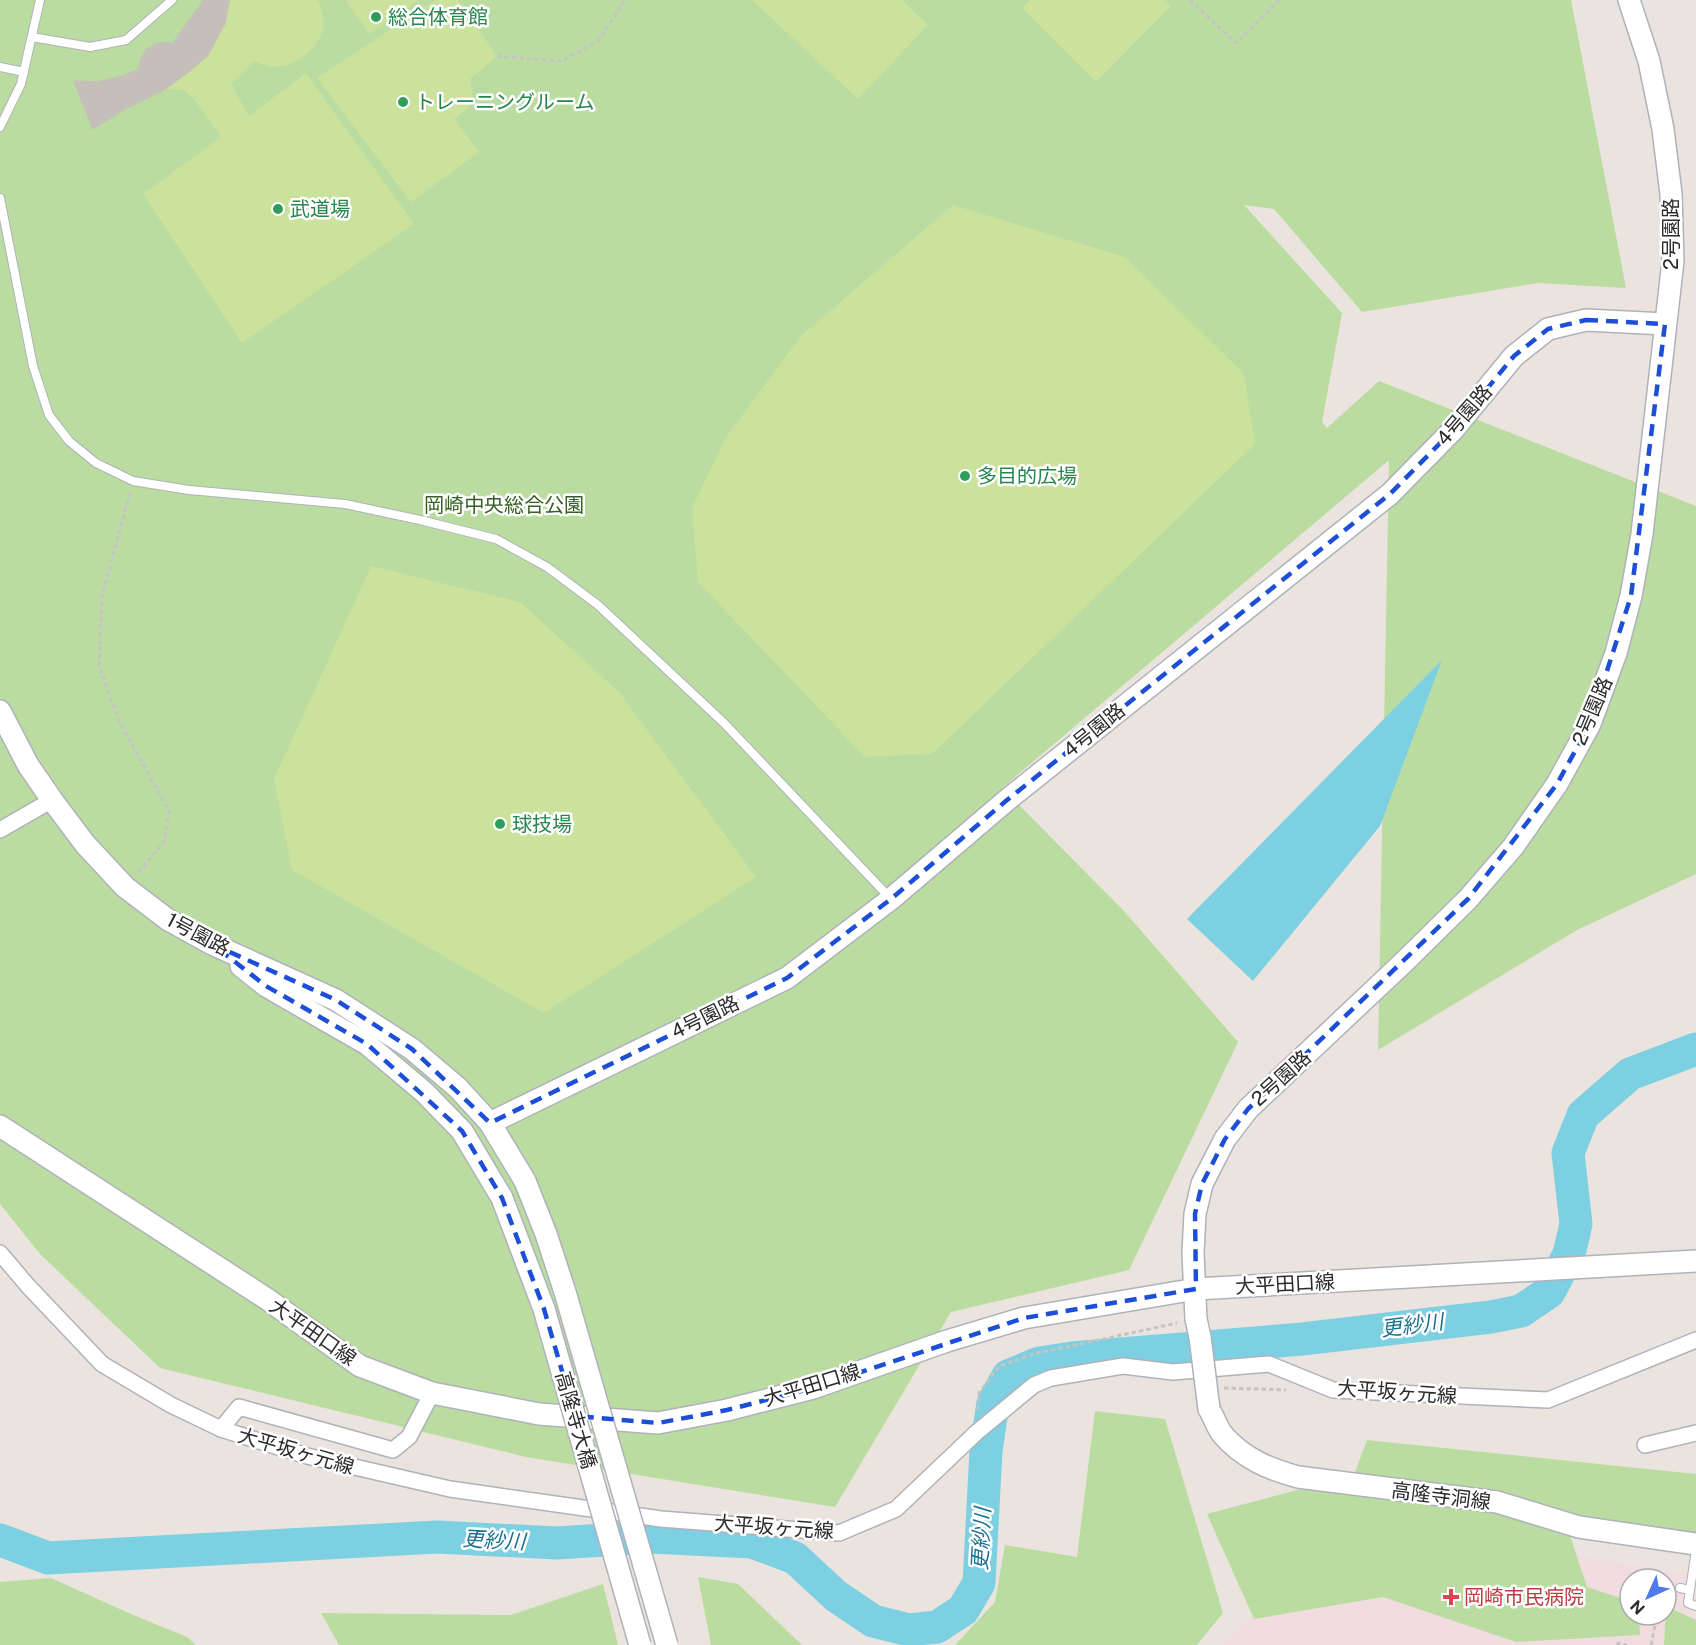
<svg xmlns="http://www.w3.org/2000/svg" width="1696" height="1645" viewBox="0 0 1696 1645" font-family="'Public Sans','Noto Sans JP',sans-serif">
<style>
.medical{fill:#f1dddf;fill-rule:evenodd}
.green{fill:#badca0}
.pitch{fill:#cbe29d}
.water{fill:#7cd0e2}
.lines{fill:none;stroke-linecap:round;stroke-linejoin:round}
.river{stroke:#7cd0e2;stroke-width:33}
.building{fill:#c4bfba;stroke:#c6c0b8;stroke-width:1.5}
.lane-casing{stroke:#afb2ba;stroke-width:10}
.street-casing{stroke:#afb2ba;stroke-width:18}
.secondary-casing{stroke:#afb2ba;stroke-width:24}
.path{stroke:#c4c4c4;stroke-width:3;stroke-dasharray:4.5 3;stroke-linecap:butt}
.lane{stroke:#fff;stroke-width:8}
.street{stroke:#fff;stroke-width:15}
.secondary{stroke:#fff;stroke-width:21}
.secondary-bridge-casing{stroke:#afb2ba;stroke-width:24;stroke-linecap:butt}
.secondary-bridge{stroke:#fff;stroke-width:21}
.marked{fill:none;stroke:#1d4ed8;stroke-width:4.5;stroke-dasharray:12 8;stroke-linejoin:round}
.leisure-dot{fill:#2e9e5b;stroke:#fff;stroke-width:2}
.health-dot{fill:#e0444e;stroke:#fff;stroke-width:2}
.labels{text-anchor:middle;dominant-baseline:central;stroke-width:5;stroke-linejoin:round;paint-order:stroke}
.leisure-label{font-size:20px;fill:#27864d;stroke:#fff;text-anchor:start}
.street-label{font-size:20px;fill:#2b2b2b;stroke:#fff}
.park-label{font-size:20px;fill:#356022;stroke:#fff}
.health-label{font-size:20px;fill:#be3a42;stroke:#fff;text-anchor:start}
.water-label{font-size:21px;font-style:italic;fill:#1c718e;stroke:#fff}
</style>
<rect width="100%" height="100%" fill="#ebe4de"/>
<!-- medical -->
<path class="medical" d="M 1356,1520 L 1696,1575 L 1696,1645 L 1221,1645 ZM 1630,1579 L 1666,1579 L 1666,1615 L 1630,1615 Z"/>
<!-- green -->
<g class="green">
<path d="M 0,0 L 1571,0 L 1626,288 L 1538,283 L 1362,312 L 1274,209 L 1244,205 L 1342,313 L 1322,422 L 1327,428 L 1379,381 L 1696,506 L 1696,874 L 1577,930 L 1378,1050 L 1389,460 L 1002,788 L 1124,911 L 1238,1042 L 1129,1270 L 951,1312 L 835,1507 L 526,1457 L 160,1368 L 40,1254 L 0,1204 Z"/>
<path d="M 1095,1411 L 1165,1419 L 1223,1613 L 1197,1645 L 955,1645 L 995,1602 L 1005,1545 L 1077,1557 Z"/>
<path d="M 1367,1440 L 1696,1474 L 1696,1535 L 1565,1520 L 1587,1587 L 1630,1601 L 1630,1615 L 1639,1615 L 1640,1635 L 1516,1642 L 1383,1597 L 1254,1619 L 1207,1514 L 1354,1475 Z"/>
<path d="M 698,1577 L 738,1584 L 802,1645 L 711,1645 Z"/>
<path d="M 51,1578 L 131,1614 L 187,1637 L 196,1645 L 0,1645 L 0,1582 Z"/>
<path d="M 603,1584 L 618,1645 L 339,1645 L 321,1613 L 511,1615 Z"/>
<path d="M 1666,1606 L 1696,1620 L 1696,1645 L 1664,1645 Z"/>
</g>
<!-- pitch -->
<g class="pitch">
<path d="M 232,0 L 318,0 C 321,9 325,19 323,28 C 319,49 293,69 272,67 C 266,66 260,63 254,61 L 231,84 L 249,116 L 306,73 L 414,224 L 242,343 L 143,194 L 221,137 L 194,99 L 184,90 L 165,89 L 191,70 L 208,55 L 225,23 L 228,4 Z"/>
<path d="M 346,0 L 419,0 L 369,34 Z"/>
<path d="M 435,0 L 458,0 L 497,56 L 470,79 C 474,102 474,105 454,119 L 479,152 L 411,202 L 317,78 Z"/>
<path d="M 752,0 L 902,0 L 928,25 L 858,99 Z"/>
<path d="M 1030,0 L 1165,0 L 1171,6 L 1096,82 L 1022,8 Z"/>
<path d="M 953,205 L 1125,257 L 1244,374 L 1255,444 L 932,754 L 865,757 L 698,582 L 692,508 L 726,437 L 802,335 Z"/>
<path d="M 371,566 L 520,602 L 619,692 L 756,877 L 544,1013 L 292,870 L 274,779 Z"/>
</g>
<!-- water -->
<path class="water" d="M 1442,660 L 1380,826 L 1253,981 L 1187,919 Z"/>
<g class="lines">
<!-- river -->
<path class="river" d="M 0,1540 L 48,1558 L 437,1537 L 557,1543 L 651,1537 L 752,1542 L 795,1558 L 836,1596 L 873,1621 L 909,1630 L 937,1627 L 963,1610 L 979,1583 L 986,1451 L 993,1403 L 1008,1376 L 1039,1363 L 1072,1358 L 1302,1339 L 1491,1317 L 1521,1311 L 1549,1292 L 1569,1254 L 1576,1224 L 1568,1153 L 1583,1115 L 1630,1074 L 1696,1049"/>
</g>
<!-- building -->
<path class="building" d="M 204,0 L 229,0 L 225,23 L 208,55 L 191,70 L 165,89 L 125,109 L 93,129 L 74,81 L 97,82 L 123,76 L 139,69 L 141,59 L 146,50 L 157,43 L 173,43 Z"/>
<g class="lines">
<!-- lane casing -->
<g class="lane-casing">
<g id="lane">
<path d="M 32,37 L 90,47 L 126,40 L 172,0"/>
<path d="M 0,67 L 24,72"/>
<path d="M 0,127 L 21,84 L 40,0"/>
<path d="M 0,198 L 33,366 L 49,415 L 69,441 L 96,463 L 133,481 L 189,490 L 345,504 L 420,520 L 496,539 L 547,567 L 598,605 L 724,723 L 890,898"/>
<path d="M 1696,1550 L 1688,1603 L 1696,1606"/>
<path d="M 1680,1588 L 1690,1590"/>
</g>
</g>
<!-- street casing -->
<g class="street-casing">
<g id="street">
<path d="M 0,830 L 52,800"/>
<path d="M 0,1253 L 28,1286 L 102,1364 L 171,1405 L 221,1429 L 307,1456 L 450,1489 L 661,1519 L 839,1533 L 896,1509 L 977,1432 L 1034,1385 L 1051,1378 L 1123,1366 L 1173,1372 L 1269,1364 L 1333,1390 L 1548,1400 L 1696,1340"/>
<path d="M 221,1429 L 239,1407 L 393,1450 L 409,1437 L 432,1393"/>
<path d="M 1645,1445 L 1696,1433"/>
</g>
</g>
<!-- secondary casing -->
<g class="secondary-casing">
<g id="secondary">
<path d="M 0,711 L 28,765 L 52,800 L 85,844 L 125,887 L 167,919 L 212,944 L 336,1000 L 412,1049 L 458,1088 L 490,1123 L 525,1181 L 546,1234"/>
<path d="M 241,966 L 266,986 L 367,1044 L 424,1092 L 462,1131 L 502,1198"/>
<path d="M 490,1123 L 787,978 L 891,899 L 1007,800 L 1390,494 L 1453,430 L 1514,356 L 1548,329 L 1586,320 L 1665,324"/>
<path d="M 0,1126 L 267,1299 L 360,1366 L 432,1393 L 539,1414 L 658,1423 L 727,1410 L 813,1388 L 947,1341 L 1024,1318 L 1196,1289 L 1696,1261"/>
<path d="M 1200,1337 L 1196,1319 L 1193,1253 L 1195,1214 L 1202,1184 L 1225,1139 L 1248,1109 L 1404,962 L 1468,899 L 1513,847 L 1557,784 L 1590,724 L 1616,653 L 1631,596 L 1642,534 L 1673,261 L 1671,194 L 1663,129 L 1649,61 L 1629,0"/>
<path d="M 1209,1409 C 1214,1417 1217,1428 1223,1435 C 1244,1459 1269,1469 1298,1477 L 1497,1502 L 1579,1527 L 1696,1544"/>
</g>
</g>
<!-- path -->
<g class="path">
<path d="M 1190,0 L 1236,43 L 1279,0"/>
<path d="M 497,56 L 562,61 L 598,41 L 625,0"/>
<path d="M 130,493 L 102,596 L 99,666 L 120,723 L 169,811 L 164,842 L 138,873"/>
<path d="M 1224,1388 L 1286,1390"/>
<path d="M 978,1410 L 979,1393 L 999,1366 L 1034,1354 L 1177,1323"/>
<path d="M 1618,1645 L 1618,1643 L 1627,1645"/>
<path d="M 1651,1645 L 1657,1615"/>
</g>
<!-- lane -->
<use href="#lane" class="lane"/>
<!-- street -->
<use href="#street" class="street"/>
<!-- secondary -->
<use href="#secondary" class="secondary"/>
<!-- secondary-bridge casing -->
<g class="secondary-bridge-casing">
<g id="secondary-bridge">
<path d="M 502,1198 L 544,1309 L 640,1645"/>
<path d="M 546,1234 L 565,1292 L 667,1645"/>
<path d="M 1200,1337 L 1209,1409"/>
</g>
</g>
<!-- secondary-bridge -->
<use href="#secondary-bridge" class="secondary-bridge"/>
</g>
<!-- marked area -->
<path class="marked" d="M 1586,320 L 1665,324 L 1631,596 L 1590,724 L 1557,784 L 1468,899 L 1248,1109 L 1225,1139 L 1202,1184 L 1195,1214 L 1196,1289 L 1024,1318 L 813,1388 L 727,1410 L 658,1423 L 575,1416 L 544,1309 L 502,1198 L 462,1131 L 367,1044 L 266,986 L 212,944 L 336,1000 L 412,1049 L 490,1123 L 787,978 L 891,899 L 1007,800 L 1390,494 L 1453,430 L 1514,356 L 1548,329 Z"/>
<!-- markers -->
<g class="leisure-dot">
<circle cx="376" cy="17" r="6"/>
<circle cx="403" cy="102" r="6"/>
<circle cx="278" cy="209" r="6"/>
<circle cx="965" cy="476" r="6"/>
<circle cx="500" cy="824" r="6"/>
</g>
<path class="health-dot" d="M1448 1588h6v6h6v6h-6v6h-6v-6h-6v-6h6z"/>
<g class="labels">
<!-- leisure labels -->
<g class="leisure-label">
<text x="388" y="17">総合体育館</text>
<text x="415" y="102">トレーニングルーム</text>
<text x="290" y="209">武道場</text>
<text x="977" y="476">多目的広場</text>
<text x="512" y="824">球技場</text>
</g>
<!-- street labels -->
<g class="street-label">
<text transform="translate(1671 234) rotate(-90)">2号園路</text>
<text transform="translate(1464 415) rotate(-49)">4号園路</text>
<text transform="translate(1592 711) rotate(-67)">2号園路</text>
<text transform="translate(1094 730) rotate(-39)">4号園路</text>
<text transform="translate(198 934) rotate(28)">1号園路</text>
<text transform="translate(705 1017) rotate(-26)">4号園路</text>
<text transform="translate(1281 1078) rotate(-42)">2号園路</text>
<text transform="translate(1285 1284) rotate(-3)">大平田口線</text>
<text transform="translate(313 1332) rotate(35)">大平田口線</text>
<text transform="translate(812 1385) rotate(-17)">大平田口線</text>
<text transform="translate(1397 1392) rotate(4)">大平坂ヶ元線</text>
<text transform="translate(576 1420) rotate(74)">高隆寺大橋</text>
<text transform="translate(296 1451) rotate(16)">大平坂ヶ元線</text>
<text transform="translate(1441 1496) rotate(7)">高隆寺洞線</text>
<text transform="translate(774 1527) rotate(4)">大平坂ヶ元線</text>
</g>
<!-- park labels -->
<g class="park-label">
<text x="504" y="505">岡崎中央総合公園</text>
</g>
<!-- health labels -->
<g class="health-label">
<text x="1464" y="1597">岡崎市民病院</text>
</g>
<!-- water labels -->
<g class="water-label">
<text transform="translate(1412 1325) rotate(-7)">更紗川</text>
<text transform="translate(981 1539) rotate(-87)">更紗川</text>
<text transform="translate(494 1540) rotate(3)">更紗川</text>
</g>
</g>
<!-- north arrow -->
<g transform="translate(1648 1597) rotate(225)"><circle r="28" fill="#ffffff" stroke="#aaaaaa" stroke-width="1.5"/>
<path d="M0-4.5L10 22L0 15L-10 22Z" fill="#4f7ae7"/>
<text y="-9" font-size="16" font-weight="bold" text-anchor="middle" fill="#2b2b2b">N</text>
</g>
</svg>
